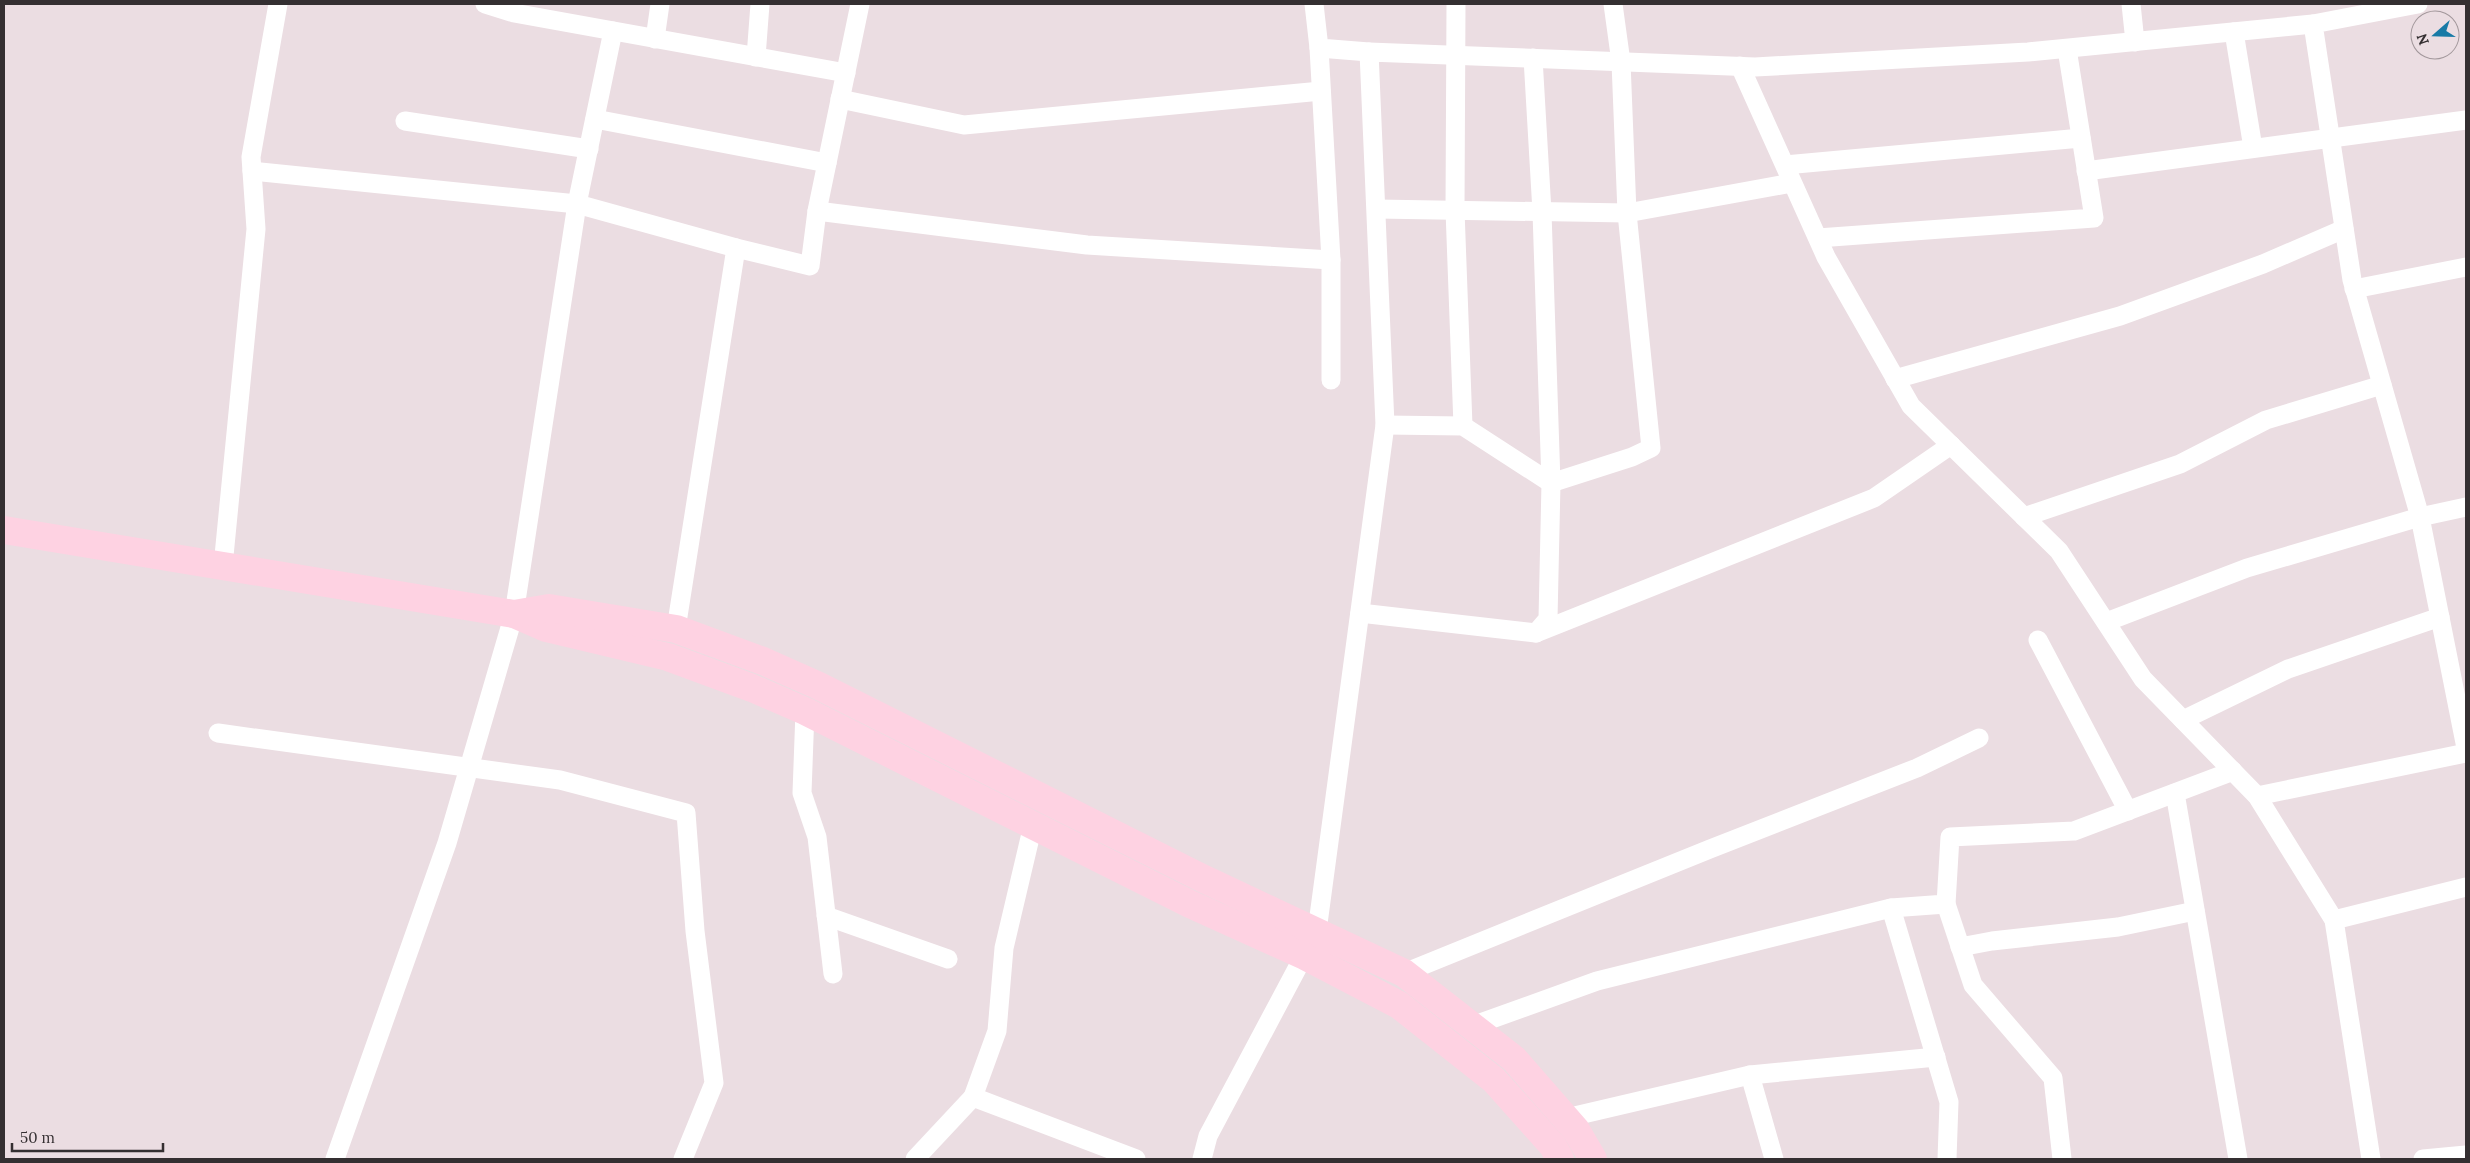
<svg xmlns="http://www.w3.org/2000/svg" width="2470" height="1163" viewBox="0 0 2470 1163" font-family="Lora,serif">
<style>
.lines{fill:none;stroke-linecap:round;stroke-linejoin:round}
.street{stroke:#fff;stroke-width:19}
.primary{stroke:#fed2e2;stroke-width:28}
</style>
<rect width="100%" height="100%" fill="#ebdde2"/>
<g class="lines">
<!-- street -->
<g class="street">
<path d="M 485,4 L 514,13 L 846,73"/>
<path d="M 1314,4 L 1319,48 L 1369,52"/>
<path d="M 1456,4 L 1455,210 L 1463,426"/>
<path d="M 2131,4 L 2135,42"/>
<path d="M 2418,4 L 2313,24 L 2352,280 L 2420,517 L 2466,748"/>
<path d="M 2234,32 L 2253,148"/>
<path d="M 655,39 L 660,4"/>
<path d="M 1319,48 L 1331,260"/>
<path d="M 756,57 L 760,4"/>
<path d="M 1533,58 L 1542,212 L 1551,483 L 1548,619 L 1536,633"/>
<path d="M 1740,66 L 1826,257 L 1911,406 L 2059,551 L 2143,679 L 2257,796 L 2334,920 L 2371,1159"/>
<path d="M 840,99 L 964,125 L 1321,91"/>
<path d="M 595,119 L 827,163"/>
<path d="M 405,121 L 589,149"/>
<path d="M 1785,165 L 2081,138"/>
<path d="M 252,171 L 577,204 L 736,248"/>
<path d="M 2086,171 L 2466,120"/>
<path d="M 1377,209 L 1627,213 L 1792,183"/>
<path d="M 817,211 L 1087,245 L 1331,260 L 1331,380"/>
<path d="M 1818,238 L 2094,218 L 2067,49"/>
<path d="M 2354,289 L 2466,267"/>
<path d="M 1895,379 L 2120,316 L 2263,264 L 2344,229"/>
<path d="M 1385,425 L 1463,426 L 1551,483"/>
<path d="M 1551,483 L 1632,457 L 1651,448 L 1627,213 L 1621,62 L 1613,4"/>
<path d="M 2024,517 L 2180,464 L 2266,420 L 2382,385"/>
<path d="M 223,566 L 256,229 L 251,157 L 278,4"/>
<path d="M 1360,613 L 1536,633 L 1874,498 L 1951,445"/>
<path d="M 2106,622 L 2247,568 L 2420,517 L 2466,507"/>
<path d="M 676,629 L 736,248 L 810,266 L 817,211 L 860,4"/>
<path d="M 2038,640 L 2128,811"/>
<path d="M 805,711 L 802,793 L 817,837 L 833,974"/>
<path d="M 2183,720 L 2288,669 L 2440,617"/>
<path d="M 218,733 L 560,780 L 686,813 L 695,931 L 714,1083 L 683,1159"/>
<path d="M 2175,793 L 2238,1159"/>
<path d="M 2257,796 L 2466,753"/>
<path d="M 1033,825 L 1004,948 L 997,1031 L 973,1097 L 1136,1159"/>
<path d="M 1946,904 L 1973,985 L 2053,1078 L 2062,1159"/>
<path d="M 1891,908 L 1946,904 L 1950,837 L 2074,831 L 2233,771"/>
<path d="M 826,916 L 948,959"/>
<path d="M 2334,920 L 2466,887"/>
<path d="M 1960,947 L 1992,941 L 2118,927 L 2195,911"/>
<path d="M 1404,973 L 1710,849 L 1917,768 L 1979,738"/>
<path d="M 1472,1026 L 1597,981 L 1891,908 L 1949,1102 L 1947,1159"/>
<path d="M 1750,1075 L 1774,1159"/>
<path d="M 1566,1118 L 1750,1075 L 1936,1057"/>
<path d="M 335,1159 L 447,843 L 514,614 L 577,204 L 613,31"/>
<path d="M 915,1159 L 973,1097"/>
<path d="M 1202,1159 L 1208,1136 L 1317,931 L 1385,425 L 1369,52 L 1755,67 L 2028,52 L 2313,24"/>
<path d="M 2423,1159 L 2466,1155"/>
</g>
<!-- primary -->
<g class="primary">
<path d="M 4,530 L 514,614 L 546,628 L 668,657 L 752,688 L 805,711 L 1190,904 L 1305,956 L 1399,1005 L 1494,1080 L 1553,1146 L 1560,1159"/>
<path d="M 514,614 L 549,608 L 676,629 L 763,661 L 817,685 L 1202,878 L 1404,973 L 1514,1059 L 1576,1130 L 1593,1159"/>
</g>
</g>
<!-- border -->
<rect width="2470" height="1163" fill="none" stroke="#342f31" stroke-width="10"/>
<!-- north arrow -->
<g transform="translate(2435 35) rotate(250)"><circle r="24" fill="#ebdde2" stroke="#a2979b"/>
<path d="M0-4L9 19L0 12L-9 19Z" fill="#187aa6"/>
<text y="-8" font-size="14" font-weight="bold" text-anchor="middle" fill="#342f31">N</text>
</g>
<!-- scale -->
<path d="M12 1143v8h151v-8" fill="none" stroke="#342f31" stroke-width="2.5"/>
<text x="20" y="1143" font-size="15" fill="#342f31" stroke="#ebdde2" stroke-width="4" paint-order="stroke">50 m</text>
</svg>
